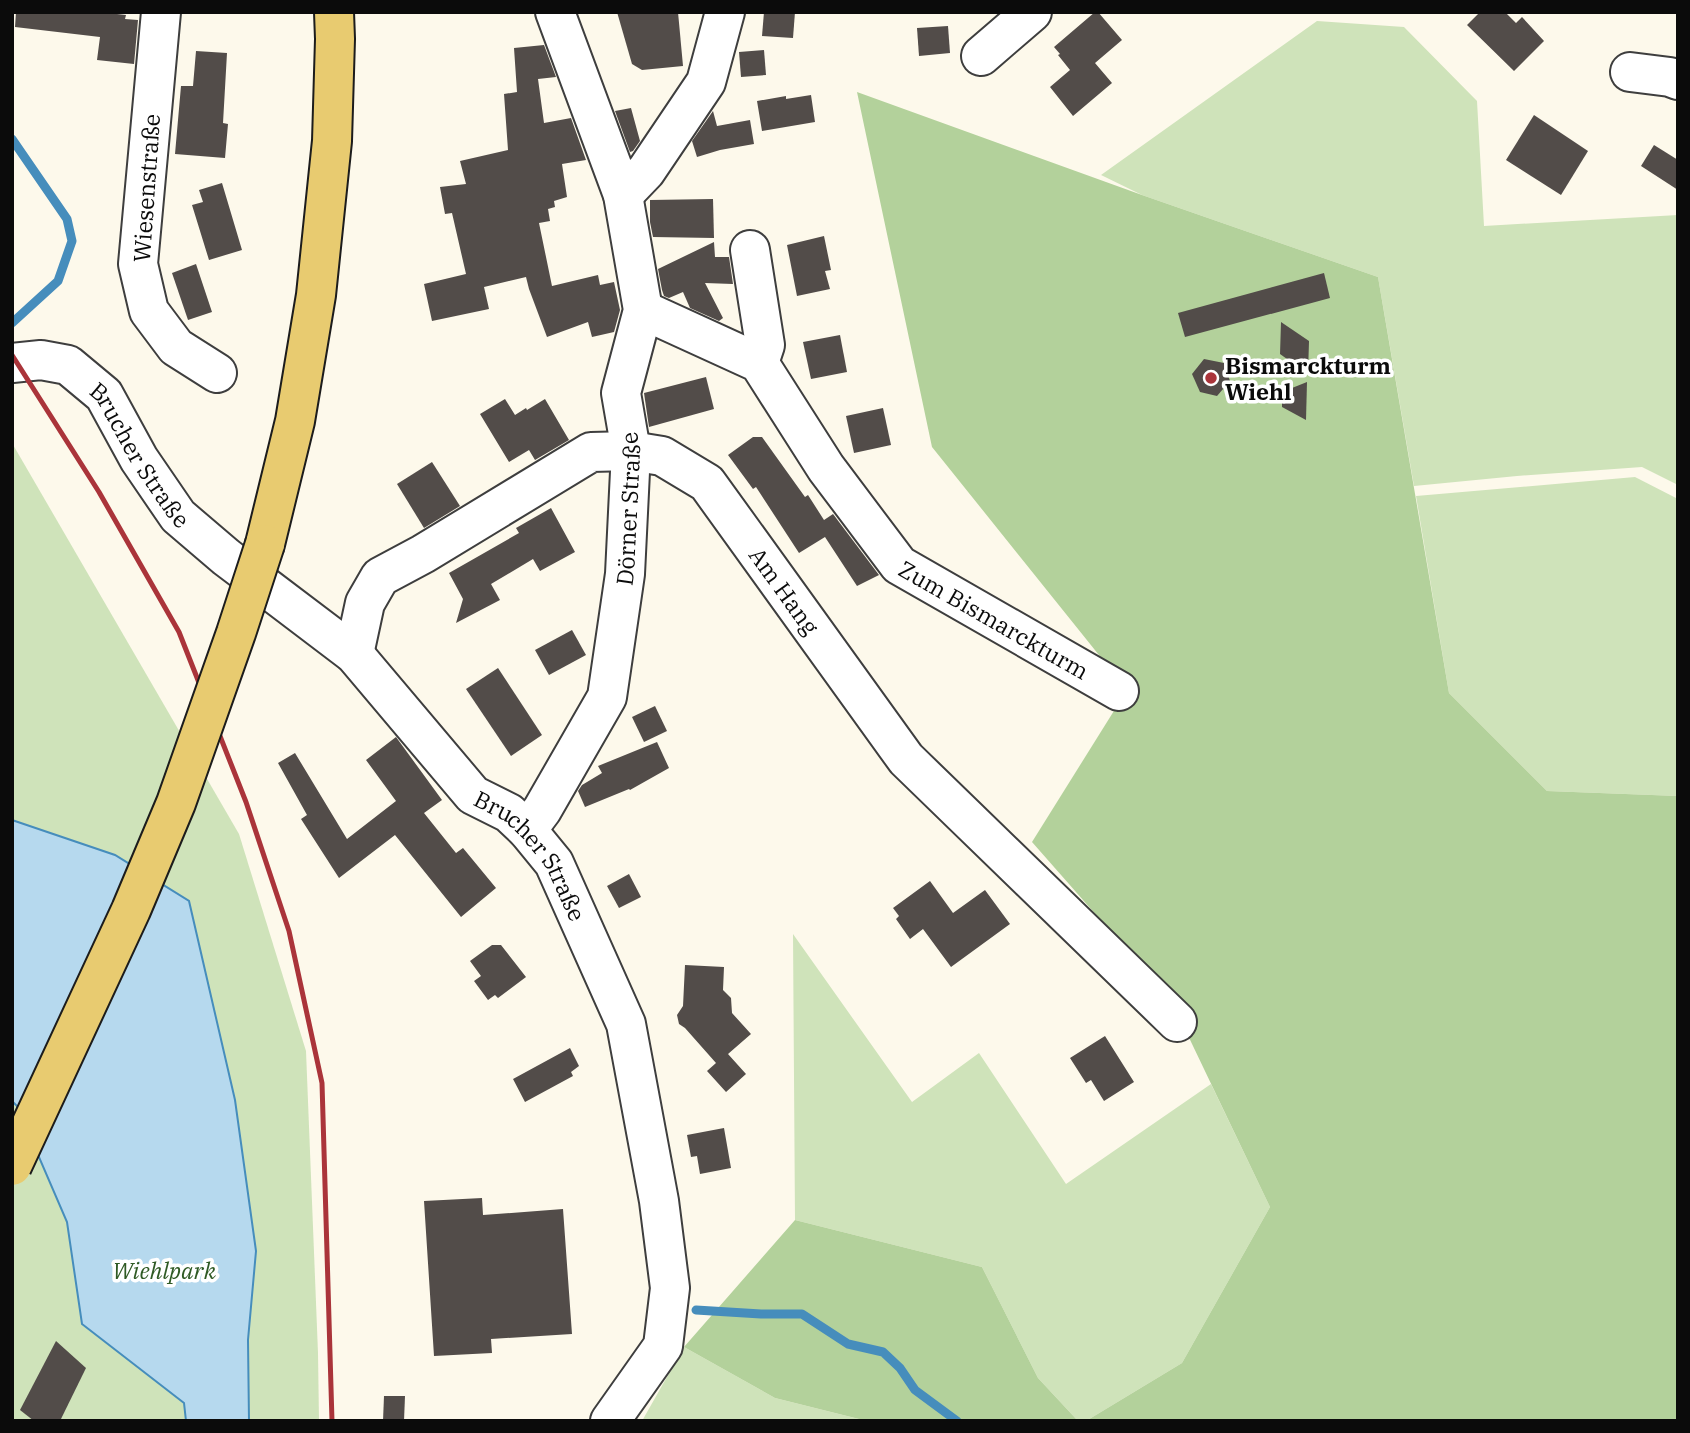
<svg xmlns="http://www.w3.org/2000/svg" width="1690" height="1433" viewBox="0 0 1690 1433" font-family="'IBM Plex Serif',serif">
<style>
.green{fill:#cfe3ba}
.forest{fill:#b3d19b}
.water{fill:#b6d9ee;stroke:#468dbc;stroke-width:2}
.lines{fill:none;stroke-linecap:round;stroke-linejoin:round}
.stream{stroke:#468dbc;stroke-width:9}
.building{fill:#524c49}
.minor-casing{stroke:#3e3e3e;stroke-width:42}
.major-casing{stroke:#1c1c1c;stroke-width:42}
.minor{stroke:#fff;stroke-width:38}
.major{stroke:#e8cb70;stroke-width:38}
.rail{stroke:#aa343a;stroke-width:5}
.major-bridge-casing{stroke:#1c1c1c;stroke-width:42;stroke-linecap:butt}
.major-bridge{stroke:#e8cb70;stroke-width:38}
.poi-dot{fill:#aa343a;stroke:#fff;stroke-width:2.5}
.labels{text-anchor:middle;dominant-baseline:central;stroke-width:7;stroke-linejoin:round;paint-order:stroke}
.street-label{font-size:23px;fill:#0b0b0b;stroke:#fff}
.poi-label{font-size:23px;font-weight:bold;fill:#0b0b0b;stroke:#fff;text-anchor:start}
.park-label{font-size:23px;font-style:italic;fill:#2f5a24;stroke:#fff}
</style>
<rect width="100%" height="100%" fill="#fdf9eb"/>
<!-- green -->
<g class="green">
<path d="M 1317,21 L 1404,27 L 1477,101 L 1484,226 L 1678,215 L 1678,485 L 1642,467 L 1517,476 L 1414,486 L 1378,277 L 1142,195 L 1101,175 Z"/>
<path d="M 12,443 L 239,834 L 306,1051 L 318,1353 L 319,1421 L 12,1421 Z"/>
<path d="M 1635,477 L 1678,499 L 1678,796 L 1547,791 L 1449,693 L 1416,496 Z"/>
<path d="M 793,934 L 912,1102 L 979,1053 L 1066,1184 L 1211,1084 L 1270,1207 L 1182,1363 L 1086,1421 L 1078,1421 L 1038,1378 L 982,1267 L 795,1220 Z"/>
<path d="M 684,1347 L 775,1398 L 867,1421 L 642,1421 Z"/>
</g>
<!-- forest -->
<g class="forest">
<path d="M 857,92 L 1142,195 L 1378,277 L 1449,693 L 1547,791 L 1678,796 L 1678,1421 L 1086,1421 L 1182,1363 L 1270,1207 L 1171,1000 L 1032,842 L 1127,690 L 932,447 Z"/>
<path d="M 795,1220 L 982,1267 L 1038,1378 L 1078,1421 L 867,1421 L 775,1398 L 684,1347 Z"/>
</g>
<!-- water -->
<path class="water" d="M 12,820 L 115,855 L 189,901 L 235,1100 L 256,1251 L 248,1340 L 249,1421 L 186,1421 L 184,1403 L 82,1324 L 67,1222 L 17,1106 L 12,1101 Z"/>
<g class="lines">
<!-- stream -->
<g class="stream">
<path d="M 12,139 L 67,219 L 72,241 L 58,281 L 12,323"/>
<path d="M 696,1310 L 761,1314 L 802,1314 L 848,1344 L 883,1352 L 900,1368 L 915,1390 L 957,1421"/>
</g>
</g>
<!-- building -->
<g class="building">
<path d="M 16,12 L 99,12 L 126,15 L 125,19 L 138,20 L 134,64 L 97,60 L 100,37 L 15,27 Z"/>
<path d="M 617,12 L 678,12 L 683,66 L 642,70 L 632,64 Z"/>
<path d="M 764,12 L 795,12 L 793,38 L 762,36 Z"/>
<path d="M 1095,12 L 1098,12 L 1122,40 L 1095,63 L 1112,83 L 1073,116 L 1050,87 L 1070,70 L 1058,55 L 1060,54 L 1054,47 Z"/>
<path d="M 1480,12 L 1505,12 L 1516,23 L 1522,17 L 1544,41 L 1514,71 L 1467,25 Z"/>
<path d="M 948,26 L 950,53 L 919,56 L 917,28 Z"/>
<path d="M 544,45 L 556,77 L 538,79 L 544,123 L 571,118 L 586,160 L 562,164 L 567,197 L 554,201 L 555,207 L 548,209 L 550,221 L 539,223 L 552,286 L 598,275 L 600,285 L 614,282 L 620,310 L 614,332 L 592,337 L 588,322 L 547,337 L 529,289 L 526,277 L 484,287 L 489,309 L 432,321 L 424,284 L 466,274 L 452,213 L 445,214 L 440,187 L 466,184 L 460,161 L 508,150 L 504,94 L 517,92 L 514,48 Z"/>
<path d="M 764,50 L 766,75 L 741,77 L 739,52 Z"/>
<path d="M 196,51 L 227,53 L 223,123 L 228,124 L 225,158 L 175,154 L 181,86 L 193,86 Z"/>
<path d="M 811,95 L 815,122 L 762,131 L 757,101 L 786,96 L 786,99 Z"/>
<path d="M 631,108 L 640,141 L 633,151 L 630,152 L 615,111 Z"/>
<path d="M 713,111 L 717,126 L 750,120 L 754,144 L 720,150 L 697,157 L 692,141 Z"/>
<path d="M 1534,115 L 1588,151 L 1561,195 L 1506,160 Z"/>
<path d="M 1654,145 L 1678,160 L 1678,190 L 1641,166 Z"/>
<path d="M 222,183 L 242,250 L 209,260 L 192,205 L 203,202 L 199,190 Z"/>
<path d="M 713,199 L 714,238 L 653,237 L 650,222 L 650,200 Z"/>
<path d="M 824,236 L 831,270 L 825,271 L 830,289 L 797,296 L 787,245 Z"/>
<path d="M 714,242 L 715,257 L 729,257 L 733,284 L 705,283 L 723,318 L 719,321 L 690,308 L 683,292 L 669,298 L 664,296 L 662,290 L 658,269 Z"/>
<path d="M 196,264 L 212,312 L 188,320 L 172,273 Z"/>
<path d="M 1324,273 L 1330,298 L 1185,337 L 1178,313 Z"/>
<path d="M 1281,322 L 1309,341 L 1308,374 L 1280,354 Z"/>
<path d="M 840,335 L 847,372 L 811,379 L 803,342 Z"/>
<path d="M 1204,359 L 1224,363 L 1230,381 L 1217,396 L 1200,392 L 1192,374 Z"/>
<path d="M 706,377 L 714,409 L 649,427 L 644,393 Z"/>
<path d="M 1307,382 L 1306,420 L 1282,407 L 1282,392 Z"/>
<path d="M 505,399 L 515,415 L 526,408 L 527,410 L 545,399 L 569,440 L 535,460 L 529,450 L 509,462 L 480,414 Z"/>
<path d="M 883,408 L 891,445 L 854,453 L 846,416 Z"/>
<path d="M 753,437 L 762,437 L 805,497 L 808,495 L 824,520 L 833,514 L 879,575 L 857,586 L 825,537 L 799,553 L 756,487 L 753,489 L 728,455 Z"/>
<path d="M 432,462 L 460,506 L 424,528 L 397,484 Z"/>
<path d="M 551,508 L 575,552 L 540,571 L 533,559 L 491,584 L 500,600 L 456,623 L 463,599 L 449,573 L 519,533 L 516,528 Z"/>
<path d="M 572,630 L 586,655 L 549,675 L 535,650 Z"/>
<path d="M 498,668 L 542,735 L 511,756 L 466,689 Z"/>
<path d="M 655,706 L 667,731 L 644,742 L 632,717 Z"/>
<path d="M 396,737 L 442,800 L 424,813 L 456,853 L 463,848 L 496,888 L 461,917 L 395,835 L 339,878 L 301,819 L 307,815 L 278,763 L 295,753 L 347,839 L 396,801 L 366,760 Z"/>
<path d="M 657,742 L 669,768 L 630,790 L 629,789 L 585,807 L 578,791 L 582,785 L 602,773 L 598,766 Z"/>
<path d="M 629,874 L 641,897 L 619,908 L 607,886 Z"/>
<path d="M 930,881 L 953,913 L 985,890 L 1010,924 L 951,967 L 923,929 L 910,939 L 896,919 L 899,916 L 893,908 Z"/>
<path d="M 492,945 L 501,945 L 526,977 L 498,998 L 495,995 L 488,1000 L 474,981 L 481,976 L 470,961 Z"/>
<path d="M 685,965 L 724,967 L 723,990 L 731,998 L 732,1013 L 751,1034 L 728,1054 L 746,1074 L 726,1092 L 707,1071 L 716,1063 L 685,1028 L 679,1024 L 677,1015 L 683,1006 Z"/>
<path d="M 1105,1036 L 1134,1082 L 1104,1101 L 1091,1080 L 1086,1083 L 1070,1058 Z"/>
<path d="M 570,1048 L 579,1066 L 571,1072 L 573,1076 L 525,1102 L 513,1079 Z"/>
<path d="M 724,1128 L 731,1168 L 700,1174 L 697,1156 L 691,1157 L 687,1135 Z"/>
<path d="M 482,1198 L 483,1215 L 563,1209 L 572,1334 L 491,1339 L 492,1353 L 434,1356 L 424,1201 Z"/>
<path d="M 56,1341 L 86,1368 L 60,1421 L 34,1421 L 20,1410 Z"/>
<path d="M 384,1396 L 405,1396 L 404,1421 L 383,1421 Z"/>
</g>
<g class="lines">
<!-- minor casing -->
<g class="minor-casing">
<g id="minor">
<path d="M 161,12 L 138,264 L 149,311 L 176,347 L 217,373"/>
<path d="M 981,56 L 1032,12"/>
<path d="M 1630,72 L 1670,77 L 1678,80"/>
<path d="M 623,195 L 646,171 L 706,82 L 725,12"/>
<path d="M 750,250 L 765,345 L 759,363"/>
<path id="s1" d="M 643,310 L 759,363 L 826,468 L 899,565 L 1119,691"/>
<path id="s2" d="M 12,363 L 41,360 L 68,365 L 104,395 L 139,459 L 178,516 L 226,557 L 354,654 L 473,795 L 509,813 L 527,830 L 554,863 L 626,1024 L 659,1201 L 670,1288 L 663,1346 L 610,1421"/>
<path id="s3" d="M 354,654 L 365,603 L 380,577 L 423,554 L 591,452 L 631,451 L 662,456 L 707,483 L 906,759 L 1177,1022"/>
<path id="s4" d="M 527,830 L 542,810 L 607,697 L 625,574 L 631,451 L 621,393 L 643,310 L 623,195 L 555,12"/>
</g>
</g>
<!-- major casing -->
<g class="major-casing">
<path id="major" d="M 265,544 L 295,421 L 316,295 L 332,141 L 335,39 L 334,12"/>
</g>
<!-- minor -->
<use href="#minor" class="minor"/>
<!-- major -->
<use href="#major" class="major"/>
<!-- rail -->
<path class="rail" d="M 12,355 L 99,492 L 179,632 L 246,802 L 289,931 L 322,1083 L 332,1421"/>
<!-- major-bridge casing -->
<g class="major-bridge-casing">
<path id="major-bridge" d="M 12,1166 L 131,910 L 176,803 L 236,633 L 265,544"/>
</g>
<!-- major-bridge -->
<use href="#major-bridge" class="major-bridge"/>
</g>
<!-- markers -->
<circle class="poi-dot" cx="1211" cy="378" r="7"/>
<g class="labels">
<!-- street labels -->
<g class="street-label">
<text transform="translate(146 188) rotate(-86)">Wiesenstraße</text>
<text stroke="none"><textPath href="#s2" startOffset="173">Brucher Straße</textPath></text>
<text stroke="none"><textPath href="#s4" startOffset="345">Dörner Straße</textPath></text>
<text stroke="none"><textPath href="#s3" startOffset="584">Am Hang</textPath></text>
<text stroke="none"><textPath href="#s1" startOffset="483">Zum Bismarckturm</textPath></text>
<text stroke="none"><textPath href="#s2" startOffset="740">Brucher Straße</textPath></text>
</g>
<!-- poi labels -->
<g class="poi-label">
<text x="1225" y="365">Bismarckturm<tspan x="1225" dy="26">Wiehl</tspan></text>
</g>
<!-- park labels -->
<g class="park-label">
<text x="164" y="1270">Wiehlpark</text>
</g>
</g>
<!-- border -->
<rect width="1690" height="1433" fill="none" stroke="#0b0b0b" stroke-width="28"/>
</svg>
